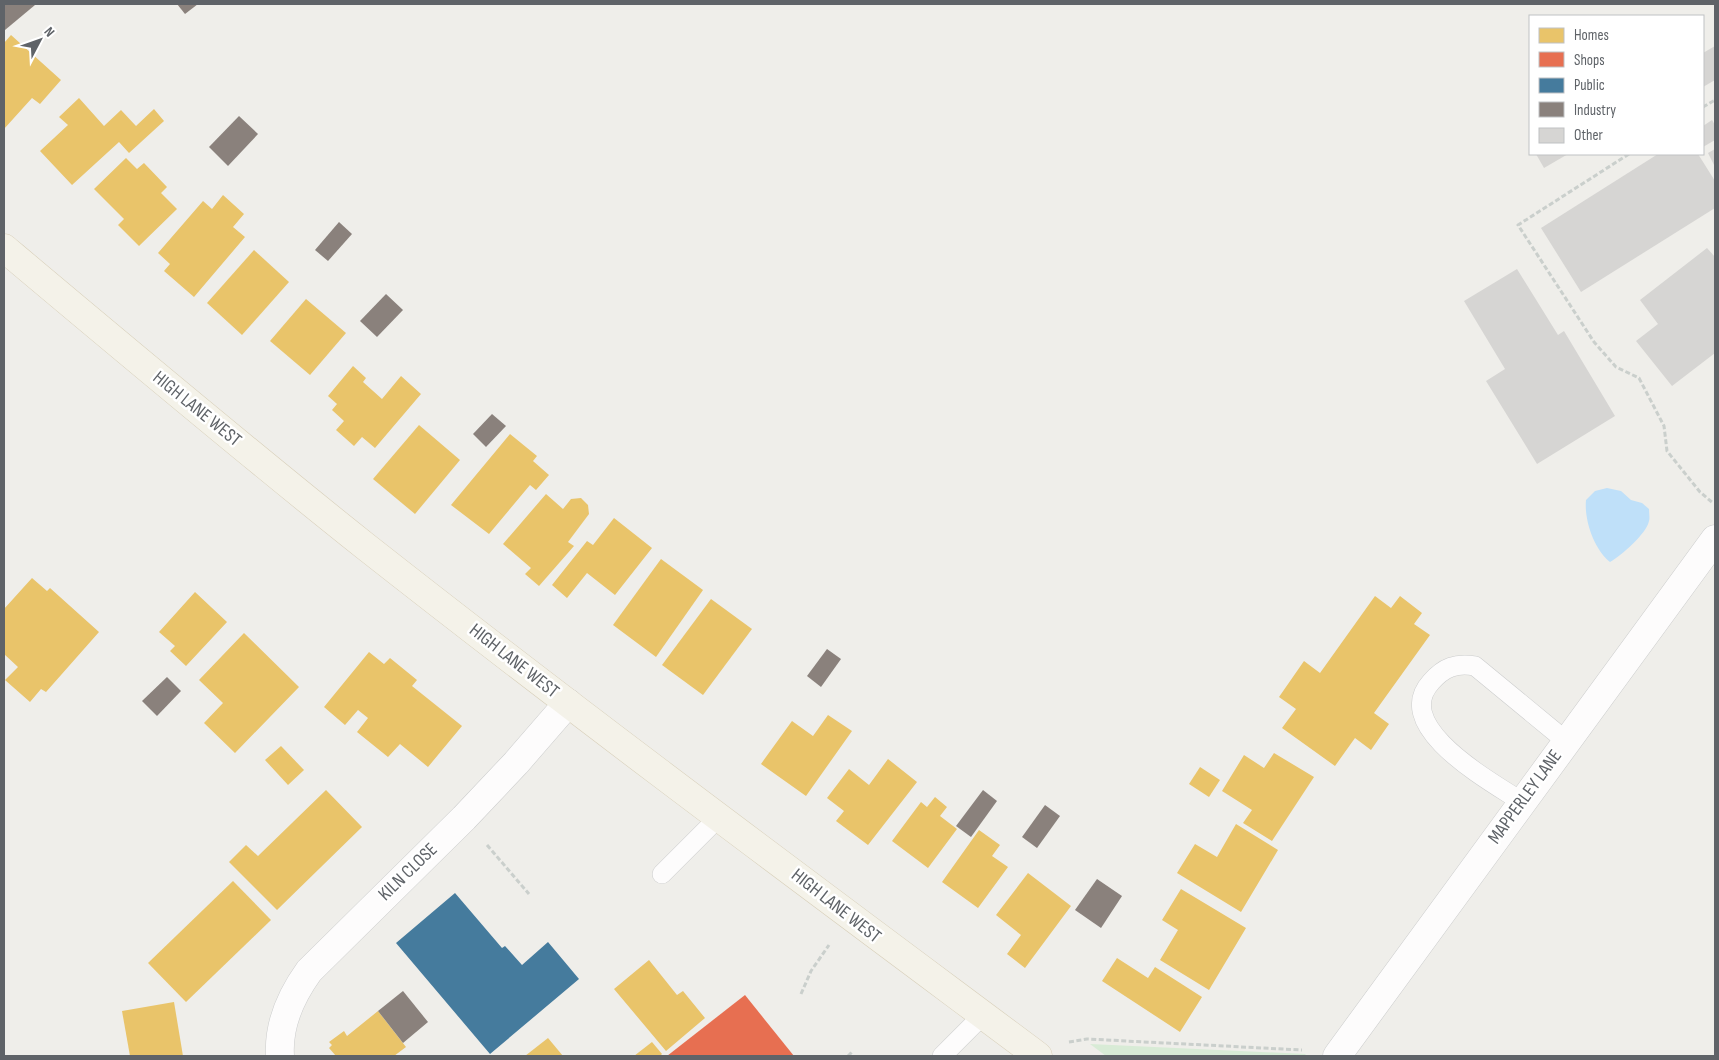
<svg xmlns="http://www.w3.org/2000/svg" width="1719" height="1060" viewBox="0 0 1719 1060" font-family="'Sofia Sans Condensed',sans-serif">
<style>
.green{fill:#d8ebd6}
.water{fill:#bfe0f9}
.homes{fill:#e9c46a}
.shops{fill:#e76f51}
.public{fill:#457b9d}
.industry{fill:#8a817c}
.building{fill:#d6d5d3}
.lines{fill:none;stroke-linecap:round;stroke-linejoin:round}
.service-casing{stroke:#cbcccc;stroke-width:20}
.minor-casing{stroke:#cbcccc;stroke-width:29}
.primary-casing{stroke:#d7ceb8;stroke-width:29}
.path{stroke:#cacfcc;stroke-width:3;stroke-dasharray:5 2.5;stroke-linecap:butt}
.service{stroke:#fdfcfc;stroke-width:19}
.minor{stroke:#fdfcfc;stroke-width:28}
.primary{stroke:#f4f2e9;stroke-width:28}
.labels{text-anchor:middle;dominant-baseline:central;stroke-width:5;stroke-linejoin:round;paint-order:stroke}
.street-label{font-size:19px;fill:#5f6368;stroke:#fff}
</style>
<rect width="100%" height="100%" fill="#efeeea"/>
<!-- green -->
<path class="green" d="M 1090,1044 L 1306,1054 L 1304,1056 L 1106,1056 Z"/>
<!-- water -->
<path class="water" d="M 1607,488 L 1621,491 L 1631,500 L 1642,503 L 1649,509 C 1649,513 1650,518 1649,521 C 1647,533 1621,556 1610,562 C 1594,549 1584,520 1586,500 L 1595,491 Z"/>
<!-- homes -->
<g class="homes">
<path d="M 11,35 L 61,80 L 40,104 L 32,98 L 4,129 L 4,43 Z"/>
<path d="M 79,98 L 104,126 L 121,110 L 136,126 L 154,109 L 164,121 L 129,153 L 119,142 L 72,185 L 40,151 L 68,125 L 59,117 Z"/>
<path d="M 126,158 L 137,169 L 144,163 L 167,187 L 161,193 L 177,209 L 139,246 L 118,225 L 124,219 L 94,189 Z"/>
<path d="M 223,195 L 244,214 L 233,227 L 245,237 L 194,297 L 164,271 L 170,264 L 158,253 L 203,201 L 212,209 Z"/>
<path d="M 254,250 L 289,282 L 242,335 L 207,303 Z"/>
<path d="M 306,299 L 346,333 L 310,375 L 270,341 Z"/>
<path d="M 353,366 L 366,378 L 363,382 L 382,399 L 401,376 L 421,394 L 375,448 L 362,437 L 354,446 L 336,430 L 344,421 L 332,410 L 337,404 L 328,396 Z"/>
<path d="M 419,425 L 460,460 L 415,514 L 373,479 Z"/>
<path d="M 510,434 L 537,456 L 533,461 L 549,475 L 536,490 L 530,485 L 489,534 L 451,505 Z"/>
<path d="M 546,494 L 563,509 L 571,499 L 581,498 L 588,505 L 589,514 L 568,542 L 574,546 L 539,586 L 525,574 L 531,568 L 503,544 Z"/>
<path d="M 614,518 L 652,548 L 615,595 L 587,573 L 567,598 L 552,585 L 587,541 L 593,545 Z"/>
<path d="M 661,559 L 703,590 L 656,657 L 613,625 Z"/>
<path d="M 32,578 L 47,591 L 50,588 L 99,632 L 46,692 L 41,689 L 30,702 L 5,680 L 18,667 L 4,654 L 4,609 Z"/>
<path d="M 195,592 L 227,622 L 186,666 L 170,651 L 175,646 L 159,632 Z"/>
<path d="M 1375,596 L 1391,608 L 1400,596 L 1422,613 L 1414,624 L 1430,635 L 1374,713 L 1389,724 L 1371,750 L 1355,738 L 1335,766 L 1282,728 L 1296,709 L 1279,697 L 1304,661 L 1320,673 Z"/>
<path d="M 711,599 L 752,629 L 703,695 L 662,665 Z"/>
<path d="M 244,633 L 299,687 L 235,753 L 204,723 L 223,703 L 199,680 Z"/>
<path d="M 369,652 L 384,664 L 390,658 L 417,680 L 412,686 L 462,726 L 428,767 L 400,744 L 388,757 L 357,732 L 368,718 L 358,710 L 345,725 L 324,707 Z"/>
<path d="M 828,715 L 852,731 L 806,796 L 761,764 L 792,721 L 813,736 Z"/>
<path d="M 281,746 L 304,770 L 288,785 L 265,760 Z"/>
<path d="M 1274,753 L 1314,777 L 1272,841 L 1243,823 L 1252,810 L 1222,791 L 1244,755 L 1264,768 Z"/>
<path d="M 888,759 L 917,782 L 868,845 L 836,821 L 844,811 L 827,798 L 849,769 L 869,785 Z"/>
<path d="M 1200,767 L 1220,780 L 1209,797 L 1189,784 Z"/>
<path d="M 326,790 L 362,827 L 277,910 L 229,862 L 246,845 L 258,856 Z"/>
<path d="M 935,797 L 947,807 L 940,816 L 957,829 L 928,868 L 892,841 L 921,802 L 927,807 Z"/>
<path d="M 1236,824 L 1278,850 L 1241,912 L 1177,873 L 1195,844 L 1217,857 Z"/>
<path d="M 979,830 L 1000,845 L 992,856 L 1008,867 L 978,908 L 942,882 Z"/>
<path d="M 1028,873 L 1071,906 L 1025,968 L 1007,954 L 1021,935 L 996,915 Z"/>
<path d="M 233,881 L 271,920 L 186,1002 L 148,963 Z"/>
<path d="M 1181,889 L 1246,928 L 1209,990 L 1160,960 L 1178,930 L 1162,920 Z"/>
<path d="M 1117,958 L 1148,978 L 1155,967 L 1202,997 L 1180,1032 L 1102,981 Z"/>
<path d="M 649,960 L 677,995 L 683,991 L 705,1018 L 666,1051 L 614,989 Z"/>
<path d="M 174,1002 L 183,1056 L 130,1056 L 122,1011 Z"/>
<path d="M 378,1011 L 406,1047 L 394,1056 L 336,1056 L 329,1048 L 332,1045 L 329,1042 L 344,1031 L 347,1036 Z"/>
<path d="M 548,1038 L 563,1056 L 525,1056 Z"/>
<path d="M 652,1042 L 662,1054 L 660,1056 L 634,1056 Z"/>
</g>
<!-- shops -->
<path class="shops" d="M 745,995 L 794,1056 L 667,1056 Z"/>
<!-- public -->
<path class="public" d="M 455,893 L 502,948 L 505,946 L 522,965 L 548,942 L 579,979 L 490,1054 L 396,943 Z"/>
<!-- industry -->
<g class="industry">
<path d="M 4,4 L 34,4 L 35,5 L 5,30 Z"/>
<path d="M 177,4 L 198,4 L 185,14 Z"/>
<path d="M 239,116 L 258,134 L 228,166 L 209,147 Z"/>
<path d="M 339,222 L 352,234 L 328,261 L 315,250 Z"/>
<path d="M 386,294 L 403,310 L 377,337 L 360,321 Z"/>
<path d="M 492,414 L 506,426 L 486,447 L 473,434 Z"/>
<path d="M 827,649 L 841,659 L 821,687 L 807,676 Z"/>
<path d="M 167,677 L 181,691 L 157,716 L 142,701 Z"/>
<path d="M 983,790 L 997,801 L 971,837 L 956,826 Z"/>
<path d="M 1045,805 L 1060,816 L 1037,848 L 1022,837 Z"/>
<path d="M 1097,879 L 1122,896 L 1101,928 L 1075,910 Z"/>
<path d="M 403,991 L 428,1022 L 403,1043 L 378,1011 Z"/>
</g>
<!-- building -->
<g class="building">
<path d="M 1715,46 L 1715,80 L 1703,87 L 1703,53 Z"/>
<path d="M 1712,120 L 1715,125 L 1715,140 L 1703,147 L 1703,126 Z"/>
<path d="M 1715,149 L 1715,167 L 1708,153 Z"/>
<path d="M 1536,154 L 1568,154 L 1544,168 Z"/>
<path d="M 1658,154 L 1698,154 L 1715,181 L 1715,208 L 1581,292 L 1541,228 Z"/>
<path d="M 1707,248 L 1715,257 L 1715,353 L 1672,386 L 1636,341 L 1658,324 L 1640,300 Z"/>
<path d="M 1517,269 L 1558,335 L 1564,331 L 1615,416 L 1537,464 L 1486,381 L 1505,369 L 1464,301 Z"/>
</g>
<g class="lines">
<!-- service casing -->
<g class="service-casing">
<g id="service">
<path d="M 1522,802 C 1492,782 1390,727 1431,682 C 1444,667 1456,663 1475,666 L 1566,741"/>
<path d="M 662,874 L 720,816"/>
<path d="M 942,1056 L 983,1015"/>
</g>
</g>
<!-- minor casing -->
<g class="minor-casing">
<g id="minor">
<path d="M 280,1056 C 278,1024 291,996 309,971 L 464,818 L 516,763 L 568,703"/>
<path d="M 1337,1056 L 1715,539"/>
</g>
</g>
<!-- primary casing -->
<g class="primary-casing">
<path id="primary" d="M 4,248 C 123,348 243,449 365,546 C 586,720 813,888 1038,1056"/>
</g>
<!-- path -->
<g class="path">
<path d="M 1703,107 L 1715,100"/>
<path d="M 1629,154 L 1518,225 L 1594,342 L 1616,367 L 1639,378 L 1664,426 L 1667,451 L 1700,492 L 1713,503"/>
<path d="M 487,845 L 529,894"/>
<path d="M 801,994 L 811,971 L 829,945"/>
<path d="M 1069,1042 L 1087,1039 L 1302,1050"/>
<path d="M 848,1056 L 852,1052"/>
</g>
<!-- service -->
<use href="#service" class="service"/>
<!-- minor -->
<use href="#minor" class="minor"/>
<!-- primary -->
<use href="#primary" class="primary"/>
</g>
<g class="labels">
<!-- street labels -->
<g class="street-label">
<text transform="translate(197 409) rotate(39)">HIGH LANE WEST</text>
<text transform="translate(514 661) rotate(38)">HIGH LANE WEST</text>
<text transform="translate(1525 797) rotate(-54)">MAPPERLEY LANE</text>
<text transform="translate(408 872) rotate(-44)">KILN CLOSE</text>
<text transform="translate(836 906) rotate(38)">HIGH LANE WEST</text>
</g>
</g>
<!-- border -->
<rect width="1719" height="1060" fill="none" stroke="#5f6368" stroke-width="10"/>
<!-- legend -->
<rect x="1529" y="15" width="175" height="140" fill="#ffffff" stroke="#bfc1c3"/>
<rect x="1539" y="28" width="25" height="15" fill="#e9c46a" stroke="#bfc1c3"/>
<text x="1574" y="40" font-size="15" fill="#5f6368">Homes</text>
<rect x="1539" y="52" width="25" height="15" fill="#e76f51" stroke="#bfc1c3"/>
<text x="1574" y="65" font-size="15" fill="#5f6368">Shops</text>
<rect x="1539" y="78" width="25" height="15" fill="#457b9d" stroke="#bfc1c3"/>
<text x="1574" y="90" font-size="15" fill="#5f6368">Public</text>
<rect x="1539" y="102" width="25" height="15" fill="#8a817c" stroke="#bfc1c3"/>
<text x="1574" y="115" font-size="15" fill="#5f6368">Industry</text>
<rect x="1539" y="128" width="25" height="15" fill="#d6d5d3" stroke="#bfc1c3"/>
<text x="1574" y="140" font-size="15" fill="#5f6368">Other</text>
<!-- north arrow -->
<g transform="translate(40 40) rotate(49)" stroke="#ffffff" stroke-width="4" paint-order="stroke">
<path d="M0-4L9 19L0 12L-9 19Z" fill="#5f6368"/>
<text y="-8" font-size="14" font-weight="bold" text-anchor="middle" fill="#5f6368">N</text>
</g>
</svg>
